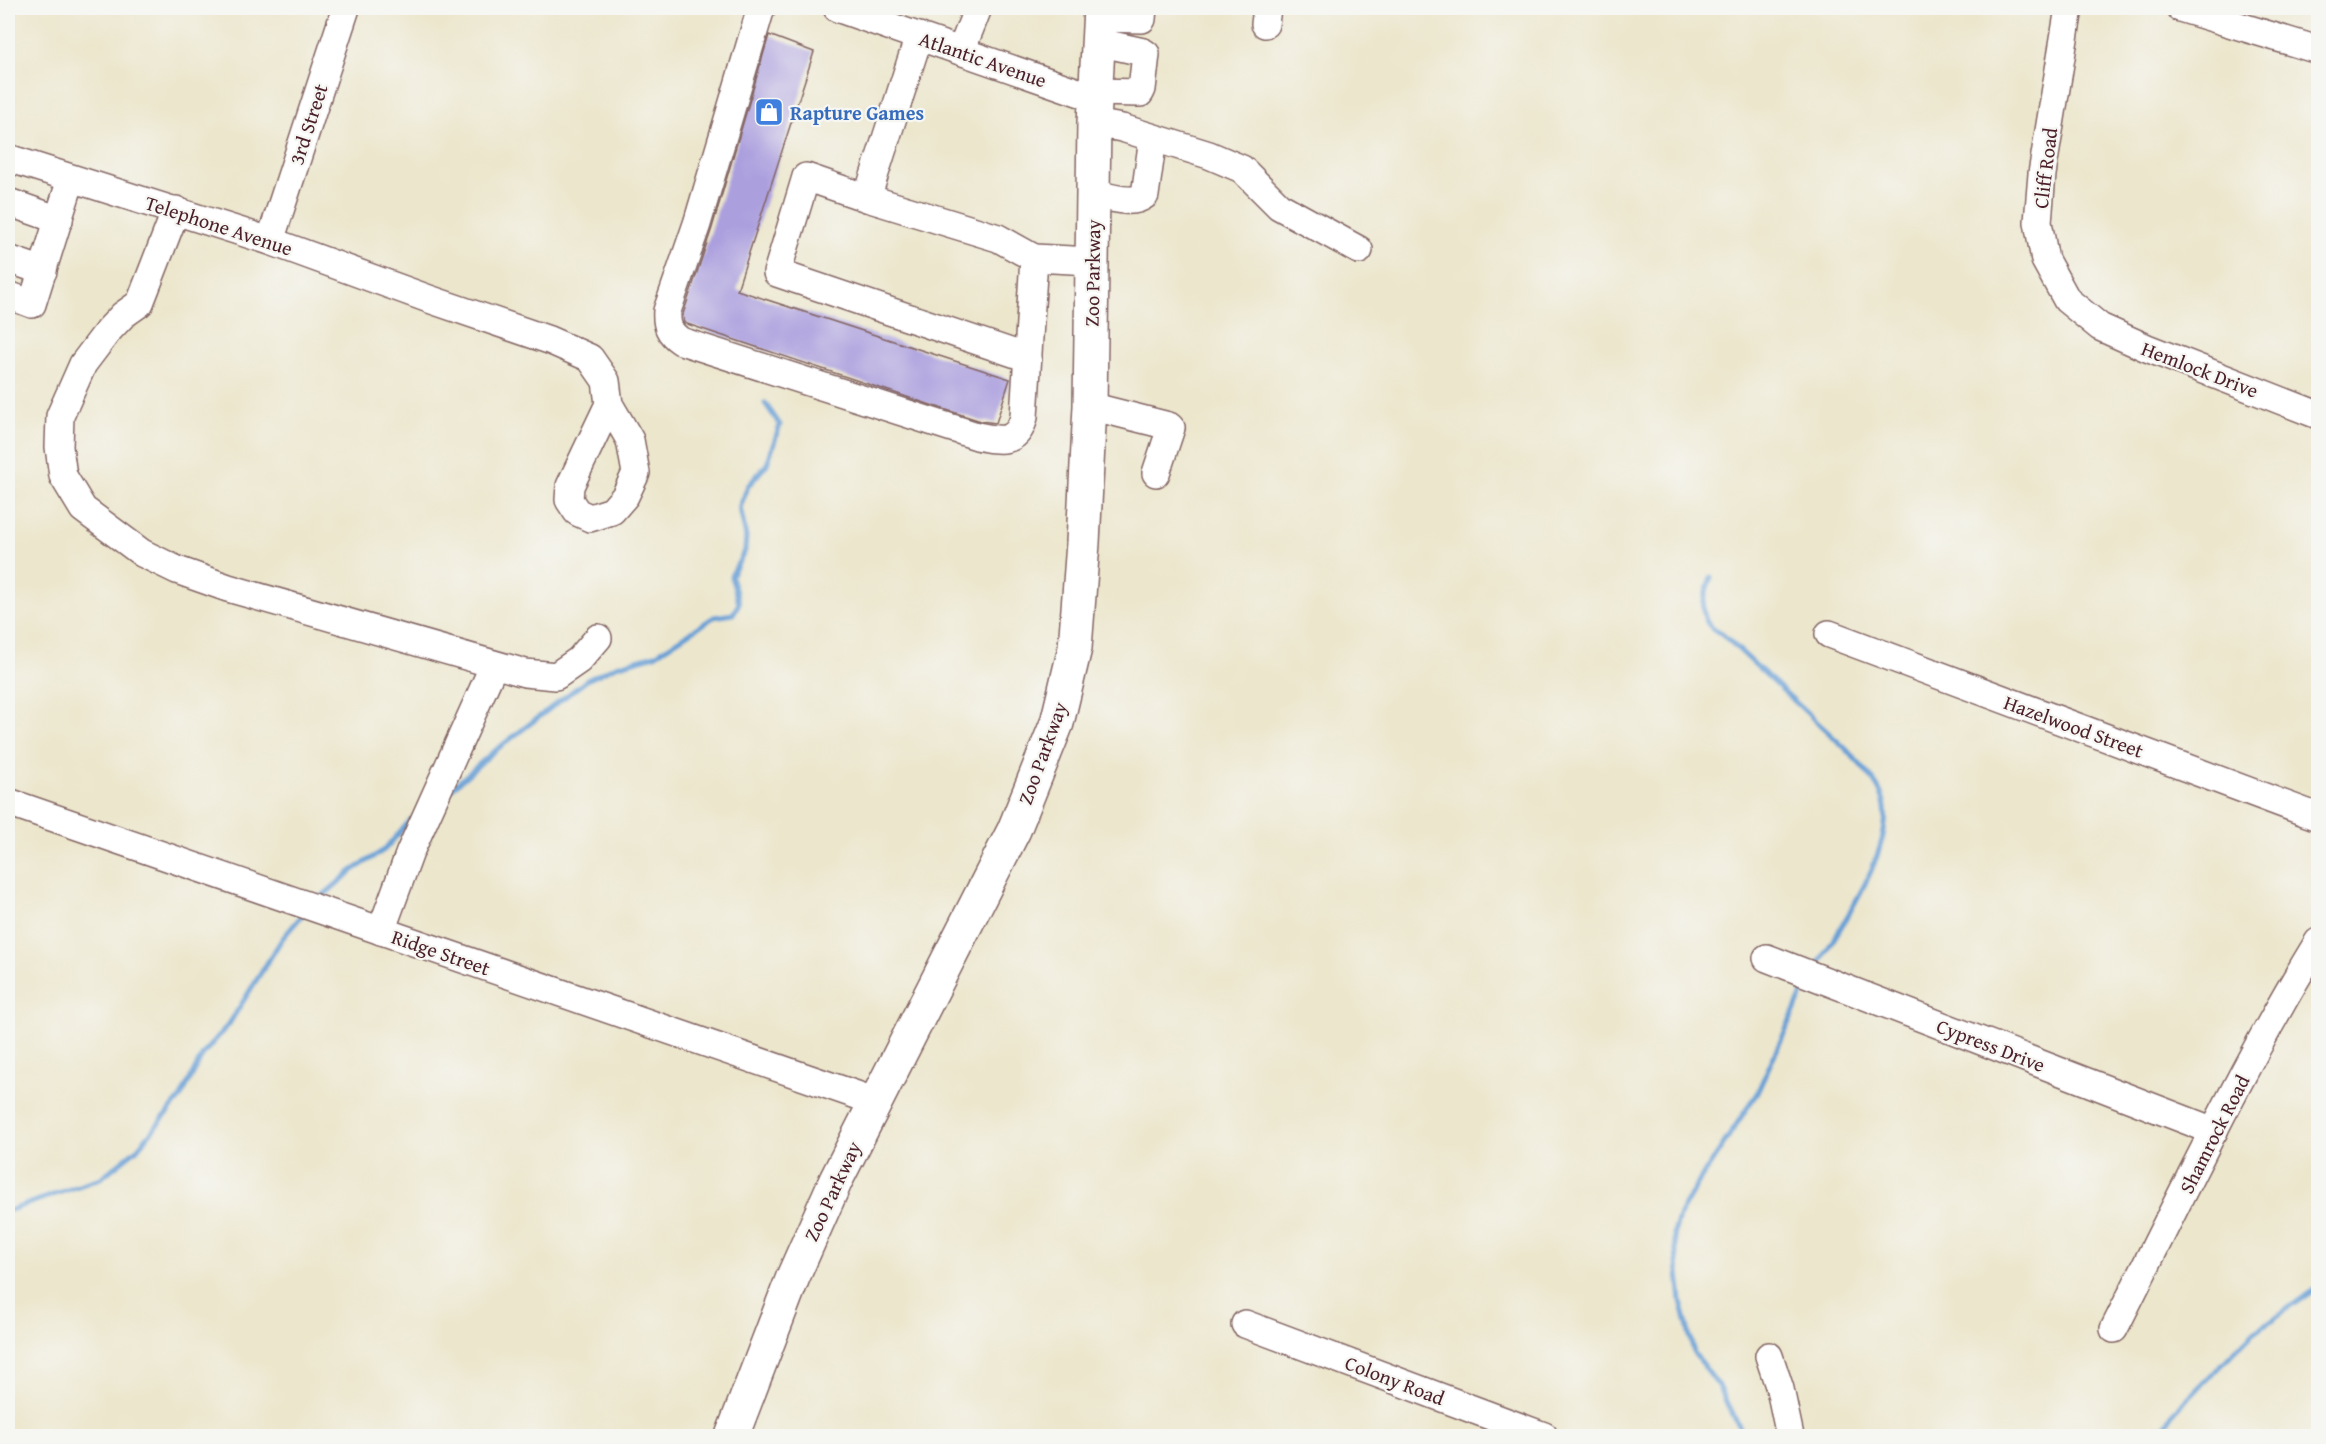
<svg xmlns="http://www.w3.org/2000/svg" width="2326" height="1444" viewBox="0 0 2326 1444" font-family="'Gentium Book Plus',serif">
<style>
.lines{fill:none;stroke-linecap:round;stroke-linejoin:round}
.stream{stroke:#669fd5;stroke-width:5}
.building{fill:#ab9fde}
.minor-casing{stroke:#836563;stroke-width:30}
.major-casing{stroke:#836563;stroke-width:36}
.minor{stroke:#fff;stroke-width:27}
.major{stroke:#fff;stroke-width:33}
.labels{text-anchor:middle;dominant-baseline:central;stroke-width:4.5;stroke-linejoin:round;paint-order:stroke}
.street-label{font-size:20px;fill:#4a1f2b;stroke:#f6f6f2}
.shop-label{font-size:20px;font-weight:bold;fill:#366cbe;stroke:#f6f6f2;text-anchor:start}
</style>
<rect width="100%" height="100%" fill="#f6f6f2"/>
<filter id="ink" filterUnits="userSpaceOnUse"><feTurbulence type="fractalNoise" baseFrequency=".0167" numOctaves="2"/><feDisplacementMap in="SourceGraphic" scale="12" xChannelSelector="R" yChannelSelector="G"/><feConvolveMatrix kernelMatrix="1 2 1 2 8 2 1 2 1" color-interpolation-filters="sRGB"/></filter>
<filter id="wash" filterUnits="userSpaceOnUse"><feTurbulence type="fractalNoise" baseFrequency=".008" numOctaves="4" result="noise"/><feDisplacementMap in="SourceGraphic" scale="24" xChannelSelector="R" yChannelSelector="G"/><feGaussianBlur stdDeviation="1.35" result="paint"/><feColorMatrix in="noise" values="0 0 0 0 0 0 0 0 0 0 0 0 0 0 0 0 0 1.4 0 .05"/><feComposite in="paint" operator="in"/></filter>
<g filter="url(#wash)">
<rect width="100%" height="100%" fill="#ece6cc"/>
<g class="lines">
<!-- stream -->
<g class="stream">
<path d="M 1711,577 C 1706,590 1698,612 1709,625 C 1712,629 1718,632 1722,634 L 1846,749 C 1858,763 1875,778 1882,796 C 1901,841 1839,929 1816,968"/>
<path d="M 450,790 L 492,753 L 587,680 L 616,666 L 655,655 L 714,617 L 733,614 L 739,603 L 731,576 L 745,551 L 746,537 L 740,507 L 748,486 L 767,464 L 780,425 L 765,403"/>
<path d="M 319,899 L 352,871 L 384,850 L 411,820"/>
<path d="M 8,1211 L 101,1178 L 137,1149 L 181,1097 L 203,1054 L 229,1024 L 282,939 L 303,914"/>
<path d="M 1744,1436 L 1717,1384 L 1694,1353 L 1681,1301 L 1674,1233 L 1680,1214 L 1696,1186 L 1757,1093 L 1808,981"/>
<path d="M 2160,1436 L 2172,1414 L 2252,1334 L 2318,1287"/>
</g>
</g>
<g id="blocks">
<!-- building -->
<path class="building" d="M 769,35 L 814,52 L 737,290 L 1010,379 L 996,423 L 981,421 L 928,404 L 684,323 L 683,314 L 712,228 Z"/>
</g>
</g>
<g filter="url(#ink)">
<use href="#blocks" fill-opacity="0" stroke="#836563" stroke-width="1.5"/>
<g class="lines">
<!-- minor casing -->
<g class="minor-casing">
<g id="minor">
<path d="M 761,8 L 697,224 L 667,311 C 666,325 669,333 681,341 L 977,436 C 1000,441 1018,444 1024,417 L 1034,258 L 1091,261"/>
<path d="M 837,8 L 1095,98"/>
<path d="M 2069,8 L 2042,174 L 2038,222 L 2045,260 L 2067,300 L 2100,327 L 2147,348 L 2318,415"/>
<path d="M 2180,8 L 2318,50"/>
<path d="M 1100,18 L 1142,19 L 1143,8"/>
<path d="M 1265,24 L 1267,8"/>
<path d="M 919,36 L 867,198 L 998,238 L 1034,258"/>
<path d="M 961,51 L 978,8"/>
<path d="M 1095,92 L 1140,93 L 1142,89 L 1146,54 L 1143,52 L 1098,42"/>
<path d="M 1094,123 L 1122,128 L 1209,155 L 1242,169 L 1279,206 L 1359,250"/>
<path d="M 8,158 L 270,241 L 429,299 L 549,340 L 590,358 L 606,381 L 609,404 L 570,486 L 569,500 L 577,512 L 590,518 L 612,511 L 625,496 L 636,473 L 630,440 L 609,404"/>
<path d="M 1094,193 C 1109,197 1132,206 1145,195 L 1153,138"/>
<path d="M 867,198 L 806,177 L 777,273 L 1028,358"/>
<path d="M 8,202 L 59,220"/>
<path d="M 176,210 L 140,303 L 123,315 L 108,331 L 83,364 L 60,416 L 59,447 L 63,476 L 83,509 L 142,553 L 177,570 L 228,588 L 525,673 L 556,676 L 579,660 L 598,638"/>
<path d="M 270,241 L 346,8"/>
<path d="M 8,259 L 43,271"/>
<path d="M 8,295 L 32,304 L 71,179"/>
<path d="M 1090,406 L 1169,426 L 1171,428 L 1156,473"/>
<path d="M 1829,634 L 2318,817"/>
<path d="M 8,802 L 874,1101"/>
<path d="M 381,931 L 410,852 L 494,665"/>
<path d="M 1767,958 L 2214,1131"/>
<path d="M 1245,1324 L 1544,1436"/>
<path d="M 2114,1329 C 2180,1199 2242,1066 2318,942"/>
<path d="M 1769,1356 L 1780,1389 L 1790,1436"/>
</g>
</g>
<!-- major casing -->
<g class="major-casing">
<path id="major" d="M 732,1436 L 793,1277 L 836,1180 L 1014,830 L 1057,723 L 1075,648 L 1083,543 L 1090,406 L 1094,123 L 1100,8"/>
</g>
<!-- minor -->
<use href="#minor" class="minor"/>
<!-- major -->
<use href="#major" class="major"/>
</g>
</g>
<!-- icons -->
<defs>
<g id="shop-square" transform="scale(1.5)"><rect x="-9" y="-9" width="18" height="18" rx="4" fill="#3f7fe0" stroke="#f6f6f2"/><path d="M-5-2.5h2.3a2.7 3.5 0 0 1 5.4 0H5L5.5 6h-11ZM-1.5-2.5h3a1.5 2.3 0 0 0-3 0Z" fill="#fff"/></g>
</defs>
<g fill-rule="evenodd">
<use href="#shop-square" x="769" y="112"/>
</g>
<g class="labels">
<!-- street labels -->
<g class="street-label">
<text transform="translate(983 59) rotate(19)">Atlantic Avenue</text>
<text transform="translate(308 124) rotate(-72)">3rd Street</text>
<text transform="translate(2045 168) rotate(-83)">Cliff Road</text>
<text transform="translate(219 225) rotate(18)">Telephone Avenue</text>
<text transform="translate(1092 273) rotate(-89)">Zoo Parkway</text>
<text transform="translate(2200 369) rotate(21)">Hemlock Drive</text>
<text transform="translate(2074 726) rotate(20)">Hazelwood Street</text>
<text transform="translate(1042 753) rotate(-70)">Zoo Parkway</text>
<text transform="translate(441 952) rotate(19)">Ridge Street</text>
<text transform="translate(1991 1045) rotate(21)">Cypress Drive</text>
<text transform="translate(2214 1134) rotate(-63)">Shamrock Road</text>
<text transform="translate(832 1191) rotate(-65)">Zoo Parkway</text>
<text transform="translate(1395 1380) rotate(21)">Colony Road</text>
</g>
<!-- shop labels -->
<g class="shop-label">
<text x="790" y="112">Rapture Games</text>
</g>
</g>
<!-- margin -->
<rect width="2326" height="1444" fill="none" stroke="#f6f6f2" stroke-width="30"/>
</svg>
